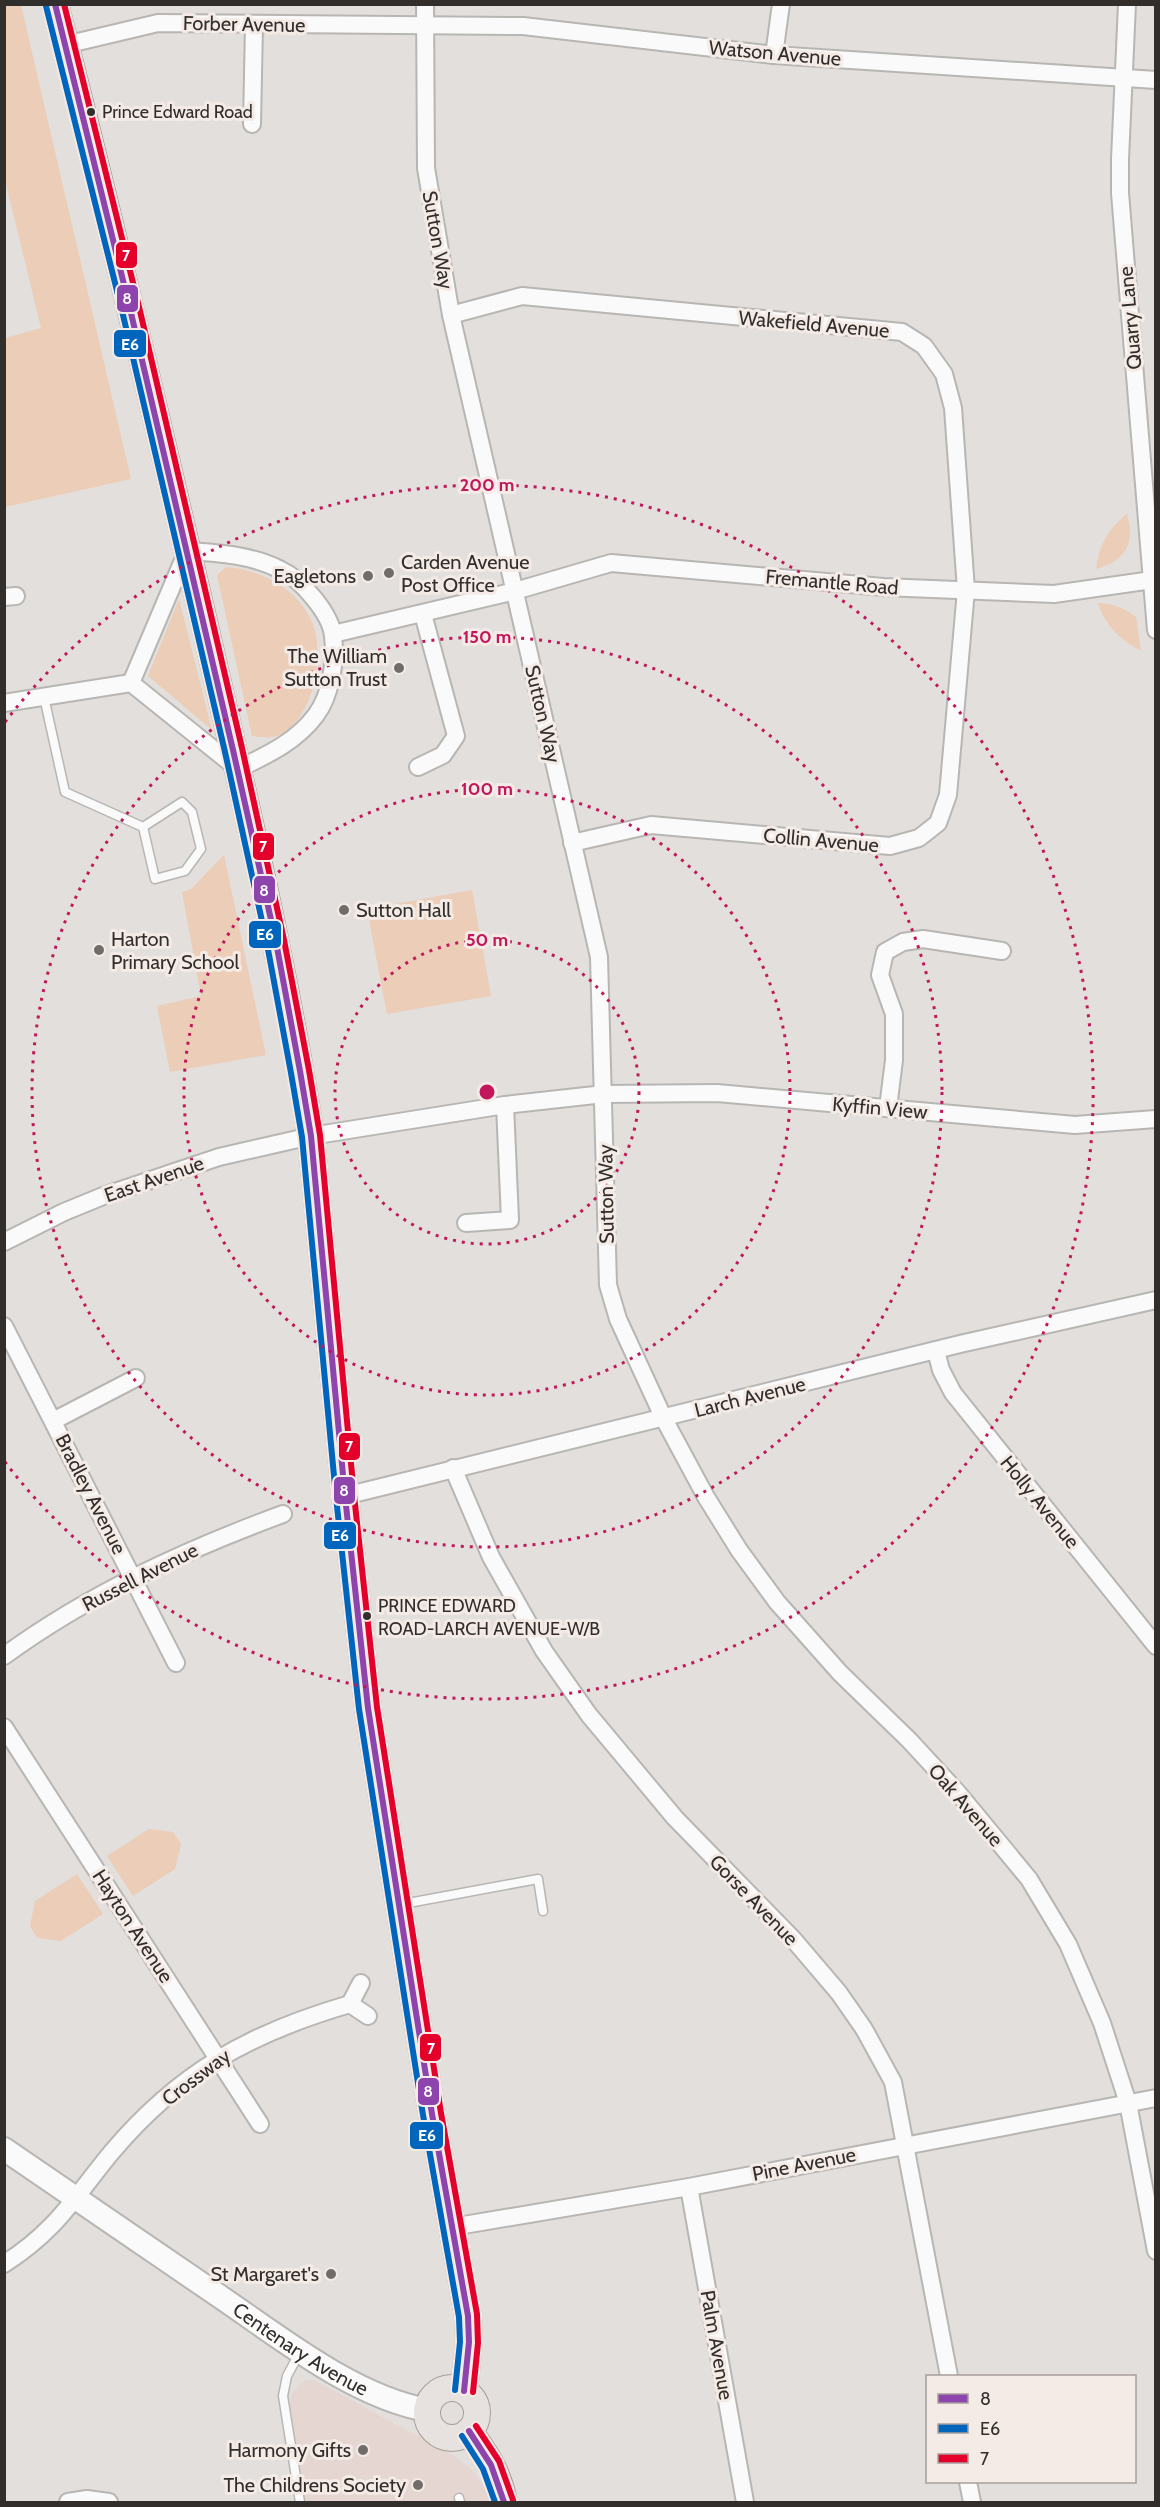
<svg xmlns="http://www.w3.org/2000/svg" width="1160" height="2507" viewBox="0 0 1160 2507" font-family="Cabin,sans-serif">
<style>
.commercial{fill:#e6d6d2}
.green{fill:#eccdb7}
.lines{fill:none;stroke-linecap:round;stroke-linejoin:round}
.lane-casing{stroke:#b8b6b3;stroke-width:11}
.street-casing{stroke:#b8b6b3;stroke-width:20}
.secondary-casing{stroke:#b8b6b3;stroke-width:26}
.primary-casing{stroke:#a79d97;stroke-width:28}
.lane{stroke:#fbfafa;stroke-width:8}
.street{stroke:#fbfafa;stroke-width:16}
.secondary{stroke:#fbfafa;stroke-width:22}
.primary{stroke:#e7e2df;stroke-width:26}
.bus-1-casing{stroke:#f4ebe6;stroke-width:10}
.bus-2-casing{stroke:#f4ebe6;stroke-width:10}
.bus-3-casing{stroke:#f4ebe6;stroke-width:10}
.bus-1{stroke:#8e44ad;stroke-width:6}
.bus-2{stroke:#0065bd;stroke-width:6}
.bus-3{stroke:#e4002b;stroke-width:6}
.ring{fill:none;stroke:#c2185b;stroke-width:3;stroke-dasharray:3 6}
.bus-dot{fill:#312e2c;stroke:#f4ebe6;stroke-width:2}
.poi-dot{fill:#6f6c6a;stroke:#f4ebe6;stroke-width:2}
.labels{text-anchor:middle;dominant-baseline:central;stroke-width:6;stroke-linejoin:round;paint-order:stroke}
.bus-label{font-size:18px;fill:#312e2c;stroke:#f4ebe6;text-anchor:start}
.street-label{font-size:20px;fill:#312e2c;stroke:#f4ebe6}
.poi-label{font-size:20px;fill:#312e2c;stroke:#f4ebe6;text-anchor:end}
.centre{fill:#c2185b;stroke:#f4ebe6;stroke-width:3}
.ring-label{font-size:18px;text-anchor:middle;font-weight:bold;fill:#c2185b;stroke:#f4ebe6;stroke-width:6;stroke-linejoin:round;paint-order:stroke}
.line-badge{stroke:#f4ebe6;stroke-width:2}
.badge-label{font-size:16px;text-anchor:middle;font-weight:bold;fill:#fff}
</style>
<rect width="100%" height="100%" fill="#e2dfdc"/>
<!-- commercial -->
<path class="commercial" d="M 306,2380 L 314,2380 L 451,2454 L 471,2469 L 486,2488 L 491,2502 L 305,2502 L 290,2405 L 291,2395 L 300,2384 Z"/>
<!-- green -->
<g class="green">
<path d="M 5,4 L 21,5 L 131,479 L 5,507 L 5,338 L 41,328 L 5,180 Z"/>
<path d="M 1127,514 C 1135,544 1126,560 1096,569 C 1099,545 1108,529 1127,514 Z"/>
<path d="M 226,567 C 260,569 298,589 312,622 C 326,656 313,718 280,735 C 271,739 261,737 252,736 L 217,575 Z"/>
<path d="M 179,599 L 212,730 L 148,676 Z"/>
<path d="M 1098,603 C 1113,604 1123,607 1136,617 L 1141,651 C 1119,639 1106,627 1098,603 Z"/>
<path d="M 224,855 L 266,1055 L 170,1072 L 157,1006 L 201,996 L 182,892 L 191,889 Z"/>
<path d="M 472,890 L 491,996 L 387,1014 L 367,909 Z"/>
<path d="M 149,1829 L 173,1832 L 181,1844 L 175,1869 L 133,1896 L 107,1856 Z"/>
<path d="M 77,1874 L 103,1914 L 61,1941 L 37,1938 L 30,1926 L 35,1901 Z"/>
</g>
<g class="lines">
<!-- lane casing -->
<g class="lane-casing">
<g id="lane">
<path d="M 44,697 L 65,792 L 143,827 L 182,802 L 192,812 L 201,849 L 185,871 L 155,879 L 143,827"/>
<path d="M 403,1904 L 538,1879 L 543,1911"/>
<path d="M 459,2498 L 460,2502"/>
<path d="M 300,2502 L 283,2396 L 287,2376 L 300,2352"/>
</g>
</g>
<!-- street casing -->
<g class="street-casing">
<g id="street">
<path d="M 425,4 L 426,168 L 451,315 L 599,957 L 608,1285 L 618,1319 L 664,1419 L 706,1497 L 739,1550 L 777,1602 L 840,1673 L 909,1740 L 958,1793 L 1029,1879 L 1068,1944 L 1102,2023 L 1128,2103 L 1156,2251"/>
<path d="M 1127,4 L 1120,159 L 1120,193 L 1156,630"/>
<path d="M 65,45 L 158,23 L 523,26 L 774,55 L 1156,80"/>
<path d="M 774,55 L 781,4"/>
<path d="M 252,124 L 254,25"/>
<path d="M 451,315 L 522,296 L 902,332 L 924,346 L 944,374 L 953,408 L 966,590 L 948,795 L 938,823 L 919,838 L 890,846 L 651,825 L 572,843"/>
<path d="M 187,551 C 220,553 252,555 281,570 C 301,579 331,614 333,636 C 336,661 331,695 316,715 C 296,742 267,755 238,769 L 131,683 Z"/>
<path d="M 4,597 L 16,596"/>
<path d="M 333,634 L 515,591 L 611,563 L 883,587 L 1054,594 L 1152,580"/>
<path d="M 4,703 L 131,683"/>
<path d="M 418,767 L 443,755 L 456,736 L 423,614"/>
<path d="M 888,1108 L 894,1060 L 894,1014 L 880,975 L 885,952 L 903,942 L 923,939 L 1002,951"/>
<path d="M 466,1223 L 510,1220 L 505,1105"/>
<path d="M 4,1242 L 64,1212 L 103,1196 L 219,1157 L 311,1136 L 505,1105 L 604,1094 L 717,1093 L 1075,1125 L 1156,1119"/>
<path d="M 4,1326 L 176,1663"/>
<path d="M 936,1351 L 941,1370 L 953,1393 L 1156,1646"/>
<path d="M 53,1421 L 136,1378"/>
<path d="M 453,1468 L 491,1557 L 544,1651 L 589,1715 L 675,1818 L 793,1939 L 839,1993 L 864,2029 L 893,2082 L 949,2376"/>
<path d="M 345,1496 L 960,1344 L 1156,1300"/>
<path d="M 4,1656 C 89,1594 185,1550 283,1514"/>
<path d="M 4,1727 L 260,2124"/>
<path d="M 350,2004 L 361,1983"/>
<path d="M 350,2004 L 368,2016"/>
<path d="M 689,2187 L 745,2502"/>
<path d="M 452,2227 L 689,2187 L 1156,2098"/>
<path d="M 4,2264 C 56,2231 74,2198 111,2153 C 179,2072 250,2033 350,2004"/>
<path d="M 968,2482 L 972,2502"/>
<path d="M 68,2502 L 87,2499 L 109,2502"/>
</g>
</g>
<!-- secondary casing -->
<g class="secondary-casing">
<g id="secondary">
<path id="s1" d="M 4,2149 C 77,2199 149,2248 222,2298 C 282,2339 355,2397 427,2410"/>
</g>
</g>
<!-- primary casing -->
<g class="primary-casing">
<g id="primary">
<path d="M 55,4 C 108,210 156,416 204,622 C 243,792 284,963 311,1136 L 345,1496 L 368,1708 L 432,2114 L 468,2316 L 469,2342 L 464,2391"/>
<circle cx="452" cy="2413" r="25"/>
<path d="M 469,2431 C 486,2454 499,2474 504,2502"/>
</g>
</g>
<!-- lane -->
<use href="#lane" class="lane"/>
<!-- street -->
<use href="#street" class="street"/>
<!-- secondary -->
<use href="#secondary" class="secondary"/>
<!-- primary -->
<use href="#primary" class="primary"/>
<!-- bus-1 casing -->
<g class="bus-1-casing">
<g id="bus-1">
<path d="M 55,4 L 131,313 L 233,750 L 276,942 L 300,1071 L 311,1136 L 345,1496 L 368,1708 L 432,2114 L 468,2316 L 469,2342 L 464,2391"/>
<path d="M 469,2431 L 491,2465 L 504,2502"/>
</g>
</g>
<!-- bus-2 casing -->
<g class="bus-2-casing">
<g id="bus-2">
<path d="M 46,6 L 123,315 L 225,752 L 267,944 L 291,1073 L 302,1137 L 336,1497 L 359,1709 L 423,2115 L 459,2317 L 460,2342 L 455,2390"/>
<path d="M 462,2436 L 483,2469 L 495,2502"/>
</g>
</g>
<!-- bus-3 casing -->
<g class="bus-3-casing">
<g id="bus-3">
<path d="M 64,4 L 140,311 L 242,748 L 284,940 L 309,1070 L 320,1135 L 354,1495 L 377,1707 L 441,2113 L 477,2314 L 478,2343 L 473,2392"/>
<path d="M 476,2426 L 499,2461 L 513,2500"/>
</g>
</g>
<!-- bus-1 -->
<use href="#bus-1" class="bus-1"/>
<!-- bus-2 -->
<use href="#bus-2" class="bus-2"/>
<!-- bus-3 -->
<use href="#bus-3" class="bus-3"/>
</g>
<!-- distance rings -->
<g class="ring">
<circle cx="487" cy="1092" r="152"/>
<circle cx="487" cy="1092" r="303"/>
<circle cx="487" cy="1092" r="455"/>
<path d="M5 722A607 607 0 1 1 5 1462"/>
</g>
<!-- markers -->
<g class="bus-dot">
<circle cx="91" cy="112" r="5"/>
<circle cx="367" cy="1616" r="5"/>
</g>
<g class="poi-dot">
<circle cx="389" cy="573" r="6"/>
<circle cx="368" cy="576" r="6"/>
<circle cx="399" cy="668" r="6"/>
<circle cx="344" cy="910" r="6"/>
<circle cx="99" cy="950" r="6"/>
<circle cx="331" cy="2274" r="6"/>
<circle cx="363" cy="2450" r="6"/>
<circle cx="418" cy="2485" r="6"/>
</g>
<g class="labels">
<!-- bus labels -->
<g class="bus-label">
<text x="102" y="112">Prince Edward Road</text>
<text x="378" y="1606">PRINCE EDWARD<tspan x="378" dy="23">ROAD-LARCH AVENUE-W/B</tspan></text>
</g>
<!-- street labels -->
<g class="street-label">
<text transform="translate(244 24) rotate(1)">Forber Avenue</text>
<text transform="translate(775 53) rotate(5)">Watson Avenue</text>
<text transform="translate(438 240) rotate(80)">Sutton Way</text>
<text transform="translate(1130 318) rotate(-95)">Quarry Lane</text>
<text transform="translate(814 324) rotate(5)">Wakefield Avenue</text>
<text transform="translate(832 582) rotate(5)">Fremantle Road</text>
<text transform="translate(543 714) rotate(77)">Sutton Way</text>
<text transform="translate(821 840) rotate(5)">Collin Avenue</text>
<text transform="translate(880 1108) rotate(5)">Kyffin View</text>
<text transform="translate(154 1179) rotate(-19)">East Avenue</text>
<text transform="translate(606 1194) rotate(-91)">Sutton Way</text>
<text transform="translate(750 1397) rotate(-14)">Larch Avenue</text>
<text transform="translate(91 1494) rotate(63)">Bradley Avenue</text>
<text transform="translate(1040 1502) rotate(51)">Holly Avenue</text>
<text transform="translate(140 1577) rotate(-27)">Russell Avenue</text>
<text transform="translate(966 1805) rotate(49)">Oak Avenue</text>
<text transform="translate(754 1900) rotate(46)">Gorse Avenue</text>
<text transform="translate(133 1926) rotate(57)">Hayton Avenue</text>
<text transform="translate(196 2077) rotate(-37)">Crossway</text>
<text transform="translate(804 2164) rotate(-11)">Pine Avenue</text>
<text transform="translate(717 2345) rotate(80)">Palm Avenue</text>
<text stroke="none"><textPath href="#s1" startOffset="358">Centenary Avenue</textPath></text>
</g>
<!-- poi labels -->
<g class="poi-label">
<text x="401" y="562" text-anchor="start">Carden Avenue<tspan x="401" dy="23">Post Office</tspan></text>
<text x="356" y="576">Eagletons</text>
<text x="387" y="656">The William<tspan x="387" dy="23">Sutton Trust</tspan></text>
<text x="356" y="910" text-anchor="start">Sutton Hall</text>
<text x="111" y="939" text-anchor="start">Harton<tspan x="111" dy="23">Primary School</tspan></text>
<text x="319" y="2274">St Margaret's</text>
<text x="351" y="2450">Harmony Gifts</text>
<text x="406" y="2485">The Childrens Society</text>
</g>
</g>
<circle cx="487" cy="1092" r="9" class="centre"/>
<g class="ring-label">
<text x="487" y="491">200 m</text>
<text x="487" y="643">150 m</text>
<text x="487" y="795">100 m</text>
<text x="487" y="946">50 m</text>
</g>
<g class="line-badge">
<rect x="115" y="241" width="23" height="28" rx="6" fill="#e4002b"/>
<rect x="116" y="284" width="23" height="29" rx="6" fill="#8e44ad"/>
<rect x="113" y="329" width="34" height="29" rx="6" fill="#0065bd"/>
<rect x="252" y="832" width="23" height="29" rx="6" fill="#e4002b"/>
<rect x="253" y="875" width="23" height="29" rx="6" fill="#8e44ad"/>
<rect x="248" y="920" width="34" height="29" rx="6" fill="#0065bd"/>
<rect x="338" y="1432" width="23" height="29" rx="6" fill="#e4002b"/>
<rect x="333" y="1476" width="23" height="29" rx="6" fill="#8e44ad"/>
<rect x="323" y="1521" width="34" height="29" rx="6" fill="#0065bd"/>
<rect x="419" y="2033" width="23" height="29" rx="6" fill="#e4002b"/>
<rect x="417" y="2077" width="23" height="29" rx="6" fill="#8e44ad"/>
<rect x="409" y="2121" width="35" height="29" rx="6" fill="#0065bd"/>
</g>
<g class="badge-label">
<text x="126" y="261">7</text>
<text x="127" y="304">8</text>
<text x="130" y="350">E6</text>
<text x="263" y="852">7</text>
<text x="264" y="896">8</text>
<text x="265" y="940">E6</text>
<text x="349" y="1452">7</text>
<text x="344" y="1496">8</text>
<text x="340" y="1541">E6</text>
<text x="431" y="2054">7</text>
<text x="428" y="2097">8</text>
<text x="427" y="2141">E6</text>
</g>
<!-- border -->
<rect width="1160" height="2507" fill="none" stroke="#312e2c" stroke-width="12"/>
<!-- legend -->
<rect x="926" y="2375" width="210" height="108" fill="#f4ebe6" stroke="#a69f9c" stroke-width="1.5"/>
<rect x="938" y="2394" width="30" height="9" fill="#8e44ad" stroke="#a69f9c" stroke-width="1.5"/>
<text x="980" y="2405" font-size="18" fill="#312e2c">8</text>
<rect x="938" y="2424" width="30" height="9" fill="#0065bd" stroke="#a69f9c" stroke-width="1.5"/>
<text x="980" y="2435" font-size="18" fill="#312e2c">E6</text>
<rect x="938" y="2454" width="30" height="9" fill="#e4002b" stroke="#a69f9c" stroke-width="1.5"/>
<text x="980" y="2465" font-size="18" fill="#312e2c">7</text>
</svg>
